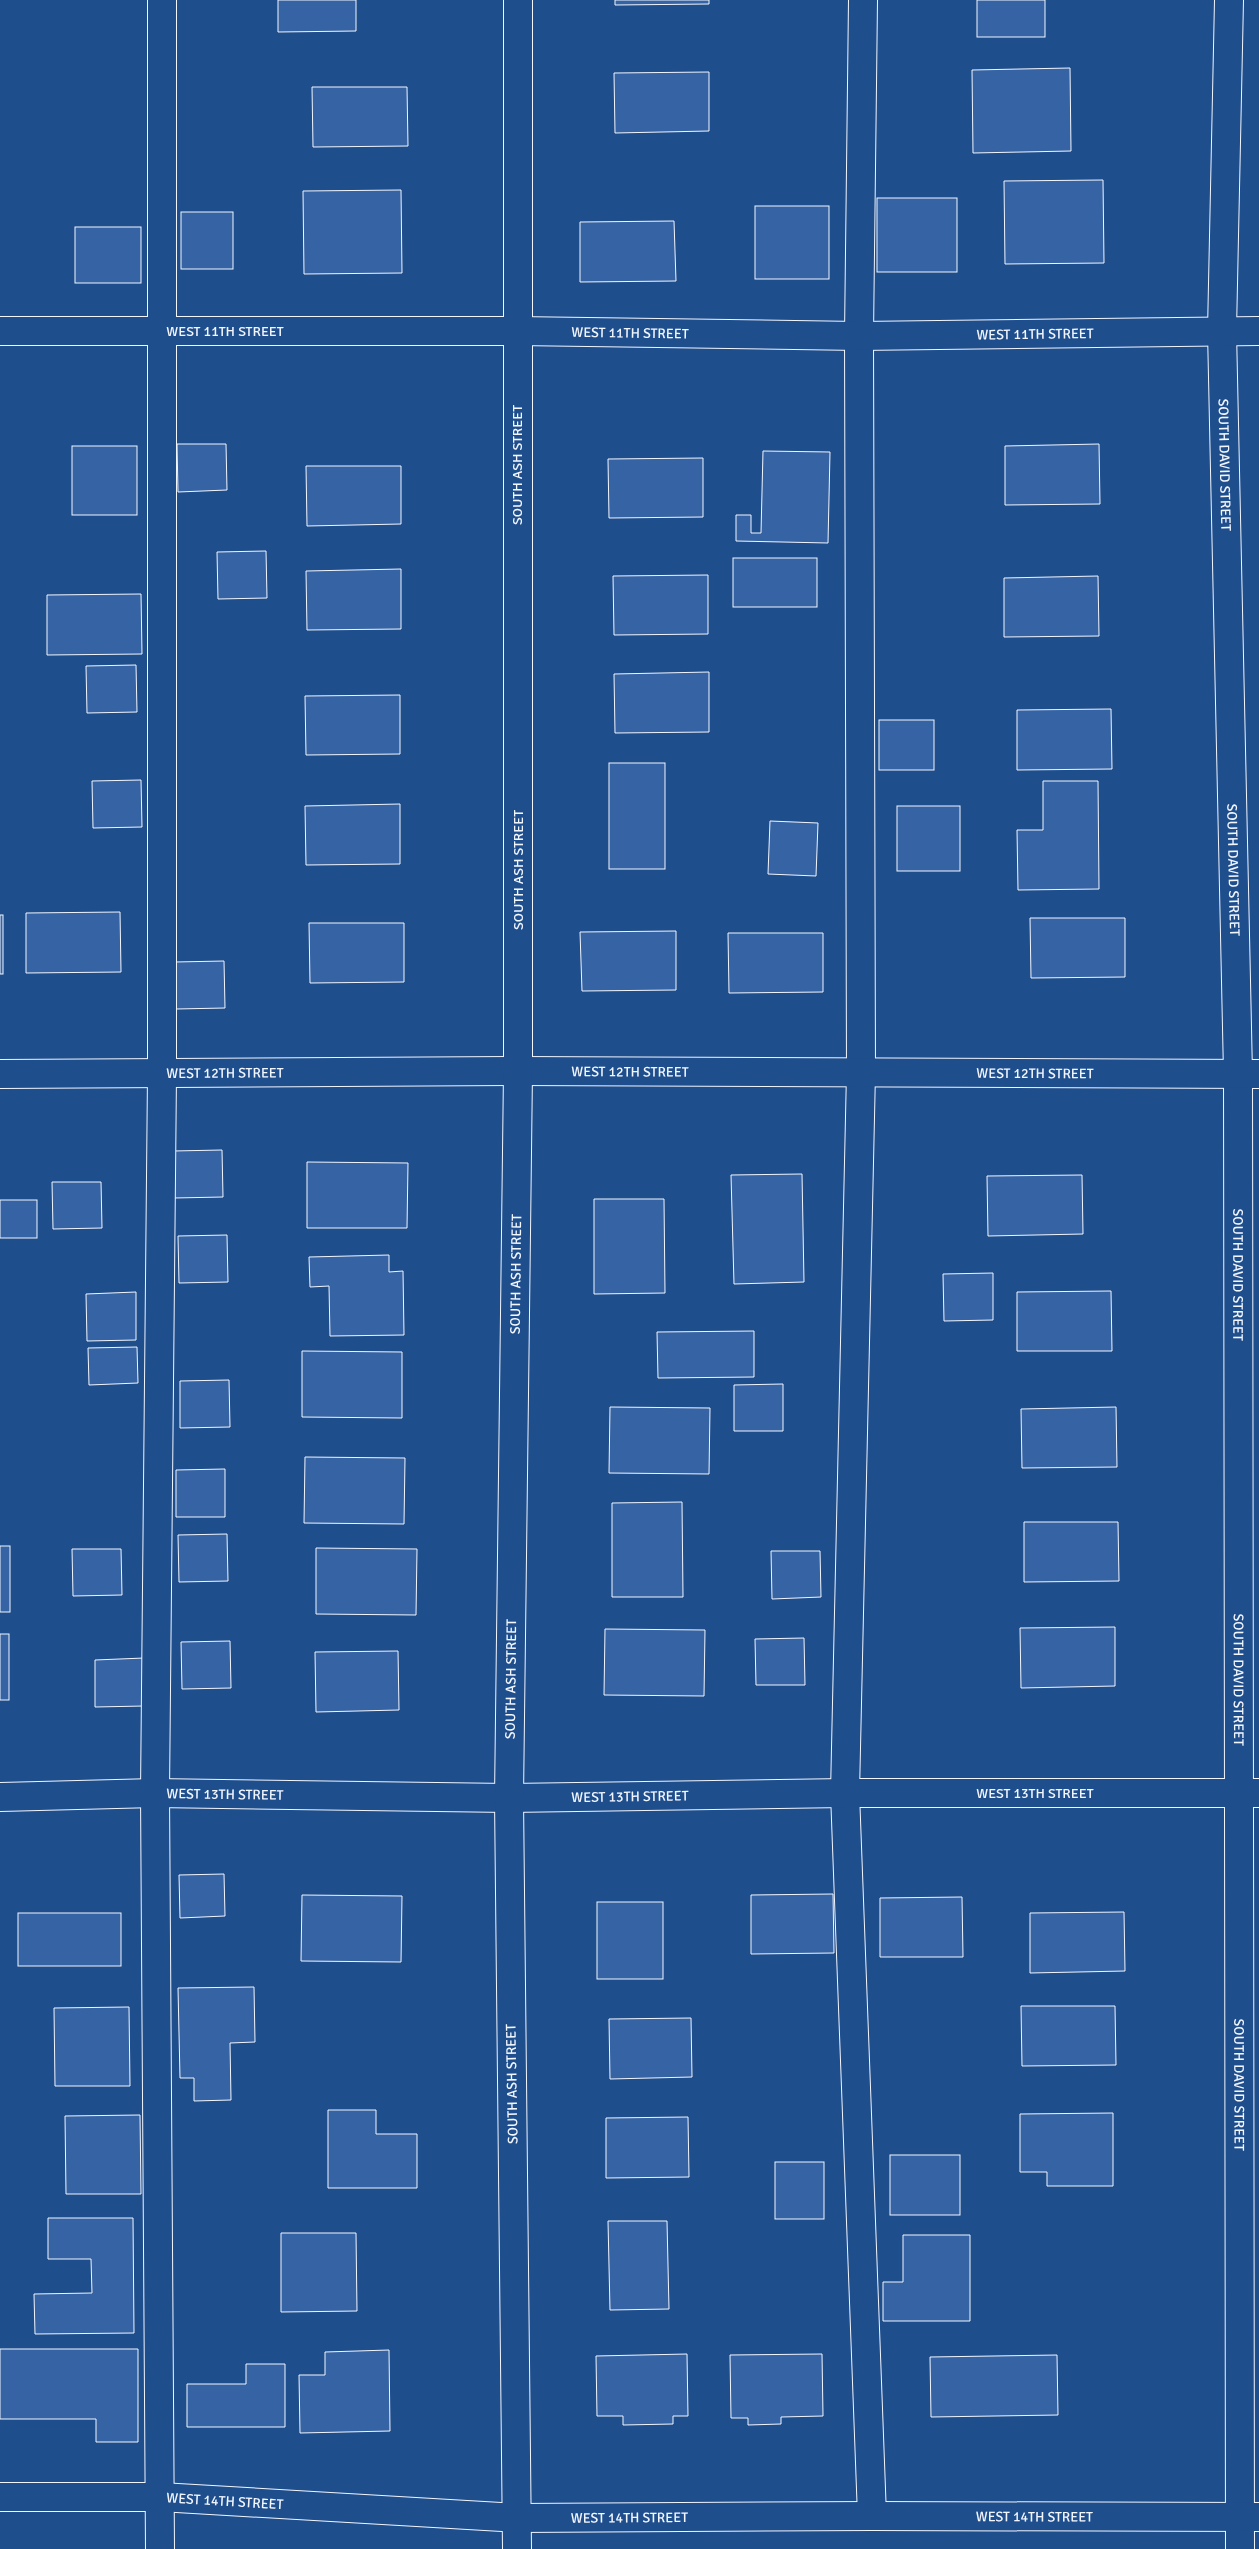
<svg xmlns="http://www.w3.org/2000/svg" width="1259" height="2549" viewBox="0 0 1259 2549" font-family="Signika,sans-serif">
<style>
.building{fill:#3563a3;stroke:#f2f6ff}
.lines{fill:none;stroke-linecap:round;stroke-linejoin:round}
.minor-casing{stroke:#f2f6ff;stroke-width:30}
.minor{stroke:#1f4e8c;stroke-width:28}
.labels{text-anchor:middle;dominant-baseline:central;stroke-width:4;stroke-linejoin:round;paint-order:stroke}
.street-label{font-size:14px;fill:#f2f6ff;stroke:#1f4e8c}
</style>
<rect width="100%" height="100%" fill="#1f4e8c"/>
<!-- building -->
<g class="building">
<path d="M 278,0 L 356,0 L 356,31 L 278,32 Z"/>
<path d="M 615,0 L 709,0 L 709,4 L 615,5 Z"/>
<rect x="977" y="0" width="68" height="37"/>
<path d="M 1070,68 L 1071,151 L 973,153 L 972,70 Z"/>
<path d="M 709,72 L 709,131 L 615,133 L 614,73 Z"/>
<path d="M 312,87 L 407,87 L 408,146 L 313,147 Z"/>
<path d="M 1103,180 L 1104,263 L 1005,264 L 1004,181 Z"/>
<path d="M 401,190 L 402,273 L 304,274 L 303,191 Z"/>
<rect x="877" y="198" width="80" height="74"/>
<rect x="755" y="206" width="74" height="73"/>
<rect x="181" y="212" width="52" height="57"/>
<path d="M 674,221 L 676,281 L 580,282 L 580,222 Z"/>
<rect x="75" y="227" width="66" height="56"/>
<path d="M 177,444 L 226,444 L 227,490 L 178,492 Z"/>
<path d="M 1099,444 L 1100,504 L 1005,505 L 1005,446 Z"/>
<rect x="72" y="446" width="65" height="69"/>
<path d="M 763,451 L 830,452 L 828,543 L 736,541 L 736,515 L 751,515 L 751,533 L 761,533 Z"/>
<path d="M 703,458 L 703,517 L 609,518 L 608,459 Z"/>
<path d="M 306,466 L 401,466 L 401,524 L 307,526 Z"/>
<path d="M 266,551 L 267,598 L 218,599 L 217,552 Z"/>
<rect x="733" y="558" width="84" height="49"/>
<path d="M 401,569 L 401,629 L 307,630 L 306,571 Z"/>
<path d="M 708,575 L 708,634 L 614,635 L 613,576 Z"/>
<path d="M 1098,576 L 1099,636 L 1004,637 L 1004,578 Z"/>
<path d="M 141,594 L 142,654 L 47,655 L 47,595 Z"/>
<path d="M 136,665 L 137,712 L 87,713 L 86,666 Z"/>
<path d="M 709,672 L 709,732 L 615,733 L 614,674 Z"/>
<path d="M 400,695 L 400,754 L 306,755 L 305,696 Z"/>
<path d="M 1111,709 L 1112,769 L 1017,770 L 1017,710 Z"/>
<rect x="879" y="720" width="55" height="50"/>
<rect x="609" y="763" width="56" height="106"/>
<path d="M 141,780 L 142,827 L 93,828 L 92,781 Z"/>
<path d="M 1043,781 L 1098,781 L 1099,889 L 1018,890 L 1017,830 L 1043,830 Z"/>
<path d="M 400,804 L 400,864 L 306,865 L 305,806 Z"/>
<rect x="897" y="806" width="63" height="65"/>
<path d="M 770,821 L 818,823 L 816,876 L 768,874 Z"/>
<path d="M 120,912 L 121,972 L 26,973 L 26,913 Z"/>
<rect x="0" y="915" width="3" height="59"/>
<path d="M 1030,918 L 1125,918 L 1125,977 L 1031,978 Z"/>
<path d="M 309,923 L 404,923 L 404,982 L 310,983 Z"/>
<path d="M 676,931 L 676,990 L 582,991 L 580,932 Z"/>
<path d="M 728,933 L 823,933 L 823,992 L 729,993 Z"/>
<path d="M 224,961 L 225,1008 L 176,1009 L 175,962 Z"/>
<path d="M 222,1150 L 223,1197 L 174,1198 L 173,1151 Z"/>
<path d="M 307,1162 L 408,1163 L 407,1228 L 307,1228 Z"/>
<path d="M 802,1174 L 804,1282 L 734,1284 L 731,1175 Z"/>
<path d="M 1082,1175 L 1083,1234 L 988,1236 L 987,1176 Z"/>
<path d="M 52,1182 L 101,1182 L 102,1228 L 53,1229 Z"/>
<path d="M 594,1199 L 664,1199 L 665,1293 L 594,1294 Z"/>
<rect x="0" y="1200" width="37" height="38"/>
<path d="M 227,1235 L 228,1282 L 179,1283 L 178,1236 Z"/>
<path d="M 389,1255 L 389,1272 L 403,1271 L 404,1335 L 330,1336 L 329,1286 L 310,1287 L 309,1257 Z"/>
<path d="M 993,1273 L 993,1320 L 944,1321 L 943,1274 Z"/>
<path d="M 1111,1291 L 1112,1351 L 1017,1351 L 1017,1292 Z"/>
<path d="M 136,1292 L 136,1340 L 87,1341 L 86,1294 Z"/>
<path d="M 754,1331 L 754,1377 L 658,1378 L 657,1332 Z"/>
<path d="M 137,1347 L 138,1383 L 89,1385 L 88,1348 Z"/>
<path d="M 302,1351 L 402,1352 L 402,1418 L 302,1417 Z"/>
<path d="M 229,1380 L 230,1427 L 180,1428 L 180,1381 Z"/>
<path d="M 783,1384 L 783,1431 L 734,1431 L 734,1385 Z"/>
<path d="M 610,1407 L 710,1408 L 709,1474 L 609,1473 Z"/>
<path d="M 1116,1407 L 1117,1467 L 1022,1468 L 1021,1409 Z"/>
<path d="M 305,1457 L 405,1458 L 404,1524 L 304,1523 Z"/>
<path d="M 225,1469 L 225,1517 L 176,1517 L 176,1470 Z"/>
<path d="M 682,1502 L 683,1597 L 612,1597 L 612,1503 Z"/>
<path d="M 1024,1522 L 1118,1522 L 1119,1581 L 1024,1582 Z"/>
<path d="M 227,1534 L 228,1581 L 179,1582 L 178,1535 Z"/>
<rect x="0" y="1546" width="10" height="66"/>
<path d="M 316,1548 L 417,1549 L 416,1615 L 316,1614 Z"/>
<path d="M 72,1549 L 121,1549 L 122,1595 L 73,1596 Z"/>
<path d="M 771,1551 L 820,1551 L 821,1597 L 772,1599 Z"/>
<path d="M 1115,1627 L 1115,1686 L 1021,1688 L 1020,1628 Z"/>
<path d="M 605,1629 L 705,1630 L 704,1696 L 604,1695 Z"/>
<rect x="0" y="1634" width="9" height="66"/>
<path d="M 804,1638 L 805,1685 L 756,1685 L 755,1639 Z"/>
<path d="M 230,1641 L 231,1688 L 182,1689 L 181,1642 Z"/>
<path d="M 398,1651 L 399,1710 L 316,1712 L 315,1652 Z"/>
<path d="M 144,1658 L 144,1706 L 95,1707 L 95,1660 Z"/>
<path d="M 224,1874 L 225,1916 L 180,1918 L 179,1875 Z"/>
<path d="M 833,1894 L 834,1953 L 751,1954 L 751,1895 Z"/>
<path d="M 302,1895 L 402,1896 L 401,1962 L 301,1961 Z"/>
<path d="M 962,1897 L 963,1957 L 880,1957 L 880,1898 Z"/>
<rect x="597" y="1902" width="66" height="77"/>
<path d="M 1124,1912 L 1125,1971 L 1030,1973 L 1030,1913 Z"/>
<rect x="18" y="1913" width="103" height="53"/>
<path d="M 254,1987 L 255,2042 L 230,2043 L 231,2100 L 194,2101 L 194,2078 L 180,2078 L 178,1988 Z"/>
<path d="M 1021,2006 L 1115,2006 L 1116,2065 L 1022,2066 Z"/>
<path d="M 129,2007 L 130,2086 L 55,2086 L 54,2008 Z"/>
<path d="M 691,2018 L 692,2077 L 610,2079 L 609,2019 Z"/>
<path d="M 328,2110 L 376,2110 L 376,2134 L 417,2134 L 417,2188 L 328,2188 Z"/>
<path d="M 1113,2113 L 1113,2186 L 1047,2186 L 1047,2172 L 1020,2172 L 1020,2114 Z"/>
<path d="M 140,2115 L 141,2194 L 66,2194 L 65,2116 Z"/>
<path d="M 688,2117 L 689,2177 L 606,2178 L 606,2118 Z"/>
<rect x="890" y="2155" width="70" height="60"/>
<rect x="775" y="2162" width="49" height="57"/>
<path d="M 48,2218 L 133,2218 L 134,2333 L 35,2334 L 34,2294 L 92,2293 L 91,2259 L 48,2259 Z"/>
<path d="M 608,2221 L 667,2221 L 669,2309 L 610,2310 Z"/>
<path d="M 281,2233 L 356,2233 L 357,2311 L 281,2312 Z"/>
<path d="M 903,2235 L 970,2235 L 970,2321 L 883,2321 L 883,2282 L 903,2282 Z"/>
<path d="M 0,2349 L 138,2349 L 138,2442 L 96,2442 L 96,2419 L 0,2419 Z"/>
<path d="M 389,2350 L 390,2431 L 300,2433 L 299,2375 L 325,2375 L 325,2352 Z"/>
<path d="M 687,2354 L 688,2416 L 673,2416 L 673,2424 L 623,2425 L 623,2416 L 597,2416 L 596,2356 Z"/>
<path d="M 822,2354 L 823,2416 L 781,2417 L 781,2424 L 748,2425 L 748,2418 L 731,2418 L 730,2355 Z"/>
<path d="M 1057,2355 L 1058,2415 L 931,2417 L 930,2357 Z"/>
<path d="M 246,2364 L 285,2364 L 285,2427 L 187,2427 L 187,2384 L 246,2384 Z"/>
</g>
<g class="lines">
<!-- minor casing -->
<g class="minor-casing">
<g id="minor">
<path d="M 863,0 L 859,336 L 861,1072 L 845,1793 L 872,2516"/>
<path id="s1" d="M 1229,0 L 1222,331 L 1238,1074 L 1240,2549"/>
<path id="s2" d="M 0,331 L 517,331 L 859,336 L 1259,331"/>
<path id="s3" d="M 0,1074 L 518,1071 L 1259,1074"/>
<path id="s4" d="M 0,1797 L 155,1793 L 509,1798 L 845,1793 L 1259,1793"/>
<path id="s5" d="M 0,2497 L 160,2497 L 518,2518 L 872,2516 L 1258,2517"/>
<path d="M 160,2549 L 155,1793 L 162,1074 L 162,0"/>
<path id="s6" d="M 517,2549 L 509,1798 L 518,1071 L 518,0"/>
</g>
</g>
<!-- minor -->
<use href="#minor" class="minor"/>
</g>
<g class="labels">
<!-- street labels -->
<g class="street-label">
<text stroke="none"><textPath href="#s2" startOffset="225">WEST 11TH STREET</textPath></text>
<text stroke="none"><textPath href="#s2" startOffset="630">WEST 11TH STREET</textPath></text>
<text stroke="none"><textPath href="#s2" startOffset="1035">WEST 11TH STREET</textPath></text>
<text transform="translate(517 465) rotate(-90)">SOUTH ASH STREET</text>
<text stroke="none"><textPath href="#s1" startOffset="465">SOUTH DAVID STREET</textPath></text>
<text stroke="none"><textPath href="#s1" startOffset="870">SOUTH DAVID STREET</textPath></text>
<text transform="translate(518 870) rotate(-90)">SOUTH ASH STREET</text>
<text stroke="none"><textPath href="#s3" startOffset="630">WEST 12TH STREET</textPath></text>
<text stroke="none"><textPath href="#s3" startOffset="1035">WEST 12TH STREET</textPath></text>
<text stroke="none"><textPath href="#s3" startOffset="225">WEST 12TH STREET</textPath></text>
<text stroke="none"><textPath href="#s1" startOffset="1275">SOUTH DAVID STREET</textPath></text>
<text stroke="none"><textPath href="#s6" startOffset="1275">SOUTH ASH STREET</textPath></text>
<text stroke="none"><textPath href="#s1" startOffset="1680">SOUTH DAVID STREET</textPath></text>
<text stroke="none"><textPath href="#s6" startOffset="870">SOUTH ASH STREET</textPath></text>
<text stroke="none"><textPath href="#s4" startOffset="1035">WEST 13TH STREET</textPath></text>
<text stroke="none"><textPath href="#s4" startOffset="225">WEST 13TH STREET</textPath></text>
<text stroke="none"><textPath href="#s4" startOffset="630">WEST 13TH STREET</textPath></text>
<text transform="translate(512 2084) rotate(-91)">SOUTH ASH STREET</text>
<text stroke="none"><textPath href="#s1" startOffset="2085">SOUTH DAVID STREET</textPath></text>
<text stroke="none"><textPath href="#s5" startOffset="225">WEST 14TH STREET</textPath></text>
<text stroke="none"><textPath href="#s5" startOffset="1035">WEST 14TH STREET</textPath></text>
<text stroke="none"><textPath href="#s5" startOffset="630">WEST 14TH STREET</textPath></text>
</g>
</g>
</svg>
